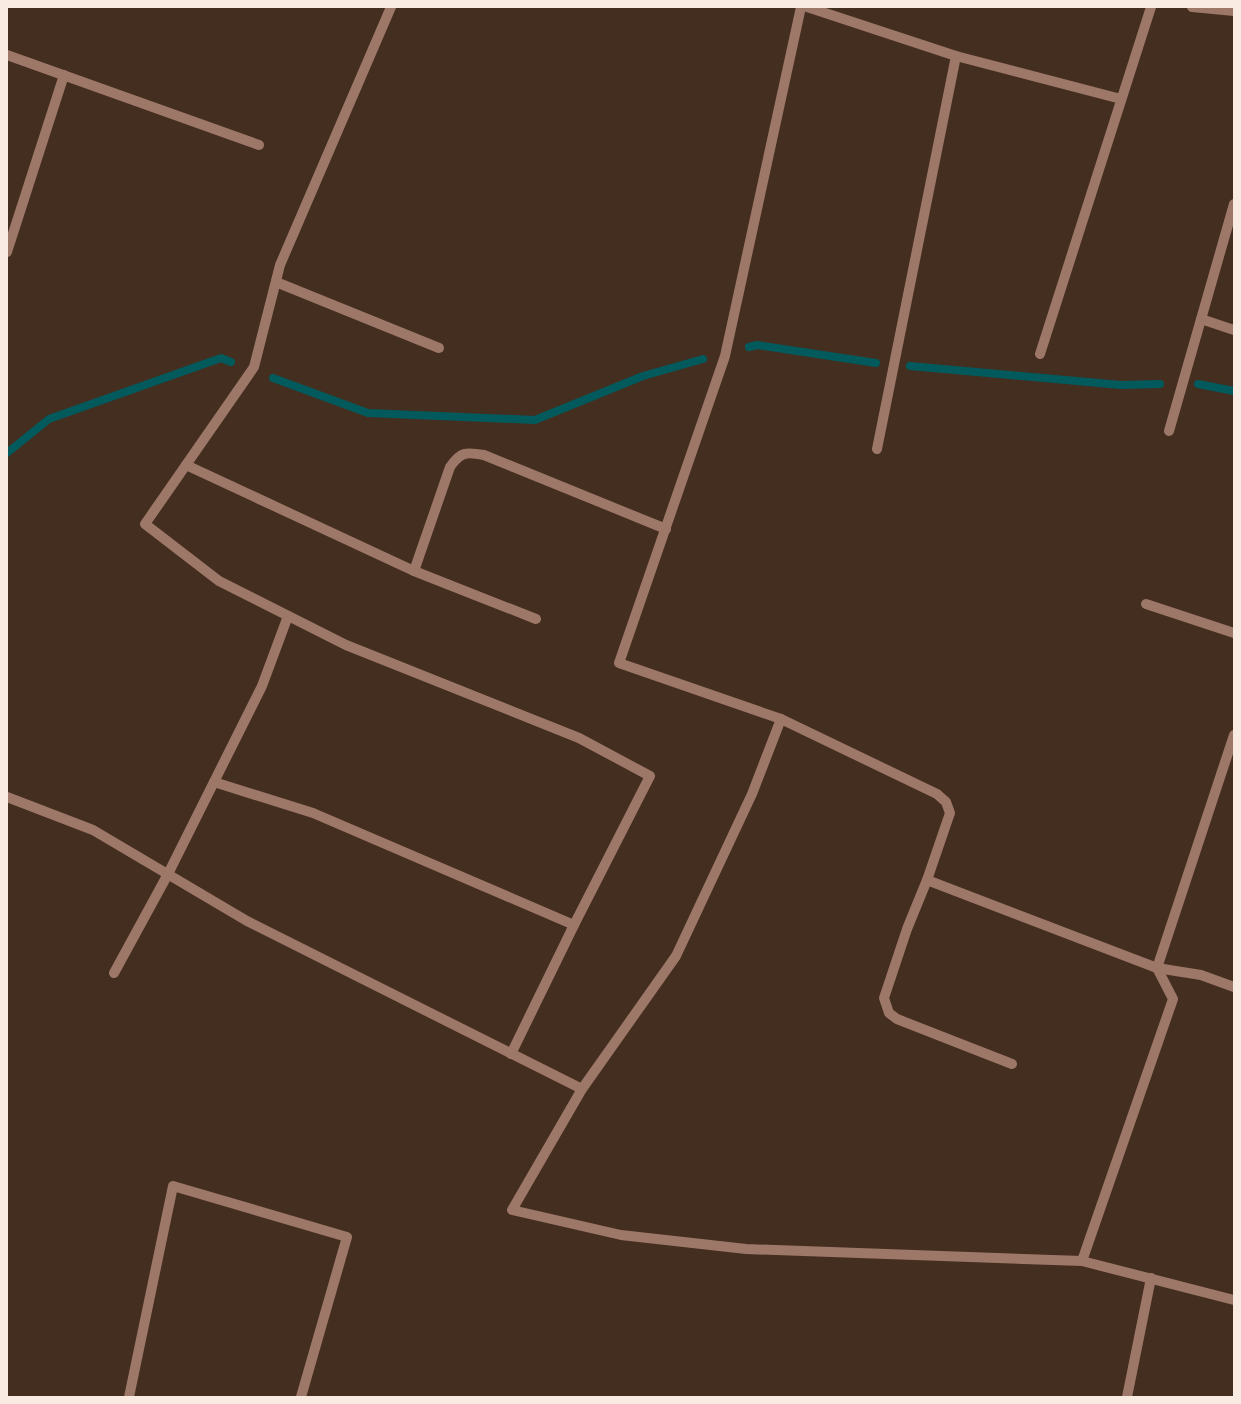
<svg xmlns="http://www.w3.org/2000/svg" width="1241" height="1404" viewBox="0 0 1241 1404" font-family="Inter,sans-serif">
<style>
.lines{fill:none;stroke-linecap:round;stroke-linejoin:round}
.stream{stroke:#035a5d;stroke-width:8}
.minor{stroke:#9d7767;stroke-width:10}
</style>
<rect width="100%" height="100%" fill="#432e20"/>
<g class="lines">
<!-- stream -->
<g class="stream">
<path d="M 749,347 L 757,345 L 876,363"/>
<path d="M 910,366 L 1121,385 L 1160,384"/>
<path d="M 273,378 L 368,413 L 535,420 L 643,376 L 703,359"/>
<path d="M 1198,384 L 1234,391"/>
<path d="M 7,453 L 49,419 L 221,358 L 231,362"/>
</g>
<!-- minor -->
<g class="minor">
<path d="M 391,7 L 280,265 L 254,367 L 145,524 L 219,581 L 346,645 L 579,738 L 650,776 L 574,925"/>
<path d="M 801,7 L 725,356 L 619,663 L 781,719 L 937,794 L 946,802 L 950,813 L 927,880"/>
<path d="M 807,7 L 956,56 L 1121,99"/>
<path d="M 1192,7 L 1234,11"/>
<path d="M 7,55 L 259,145"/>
<path d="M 7,252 L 64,75"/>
<path d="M 276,282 L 439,348"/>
<path d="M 1201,319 L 1234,330"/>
<path d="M 1040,354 L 1151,7"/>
<path d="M 1169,431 L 1234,204"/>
<path d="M 877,449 L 956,56"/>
<path d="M 186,465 L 414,571 L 536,619"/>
<path d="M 414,571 L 450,467 C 461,451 467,452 484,455 L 666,529"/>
<path d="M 1146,604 L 1234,633"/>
<path d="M 781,719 L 752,794 L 676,956 L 582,1089 L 512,1210 L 621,1235 L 746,1249 L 1082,1261 L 1173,999 L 1157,968 L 1234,735"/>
<path d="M 214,782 L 313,813 L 574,925 L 511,1054"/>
<path d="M 7,797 L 93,830 L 247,921 L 582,1089"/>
<path d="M 114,973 L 168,874 L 262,686 L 288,616"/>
<path d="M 1012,1064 L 897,1019 L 889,1013 L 884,998 L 907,929 L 927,880 L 1157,968 L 1201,975 L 1234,987"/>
<path d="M 1082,1261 L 1234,1300"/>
<path d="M 129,1397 L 173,1186 L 347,1237 L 301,1397"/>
<path d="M 1127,1397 L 1151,1278"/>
</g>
</g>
<!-- border -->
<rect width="1241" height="1404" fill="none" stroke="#f9ebe2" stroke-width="16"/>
</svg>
